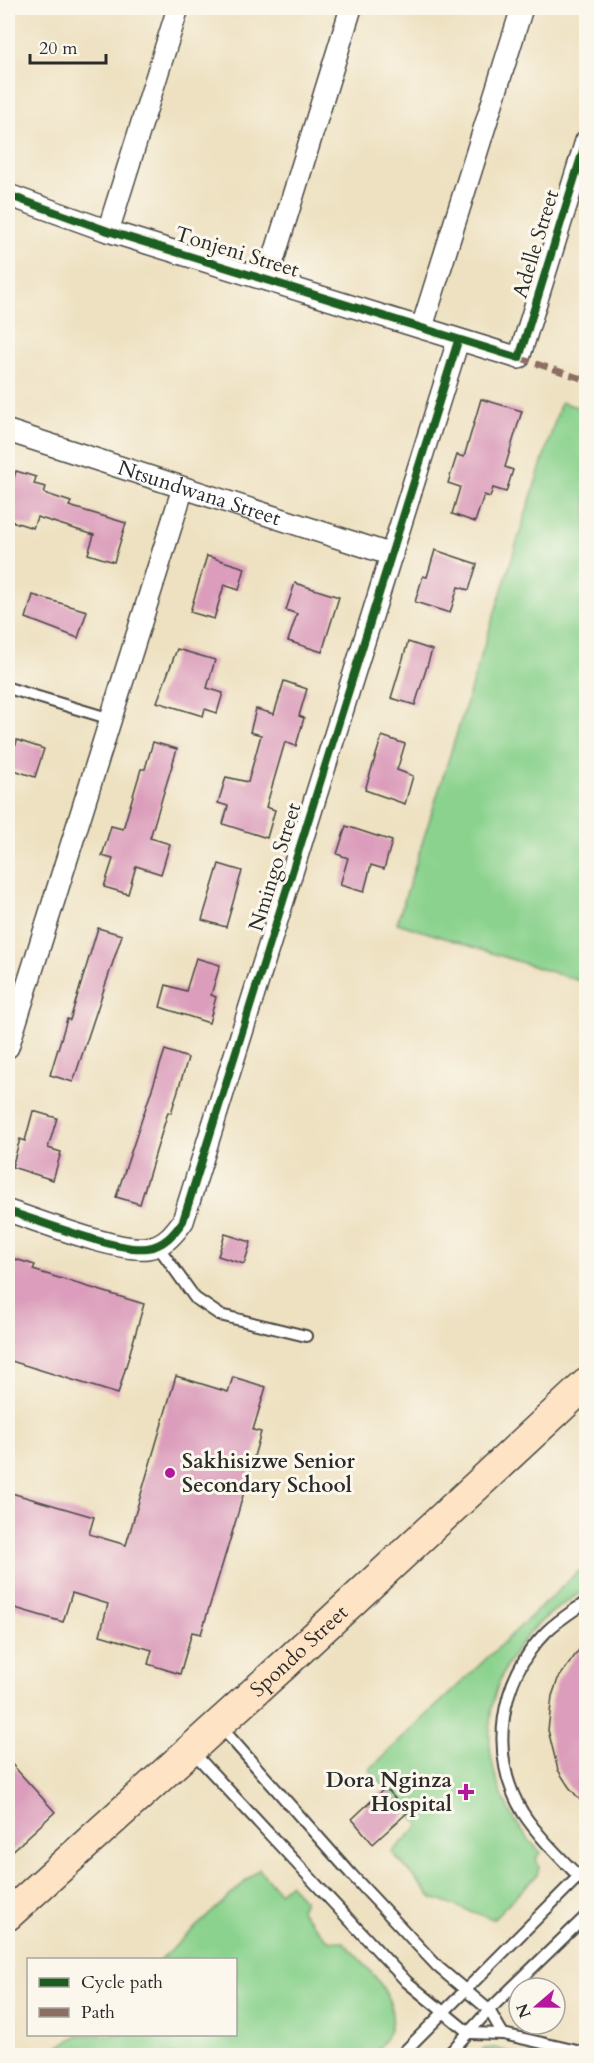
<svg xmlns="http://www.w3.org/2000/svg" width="594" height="2063" viewBox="0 0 594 2063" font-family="Cardo,serif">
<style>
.green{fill:#8ad28d;stroke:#5a7e5c;stroke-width:1.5}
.building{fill:#db9dbb}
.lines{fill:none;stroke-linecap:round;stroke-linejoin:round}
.lane-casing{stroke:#484642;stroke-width:14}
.street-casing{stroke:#484642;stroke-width:24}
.secondary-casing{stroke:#484642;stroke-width:33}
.lane{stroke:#fff;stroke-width:10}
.street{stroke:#fff;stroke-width:21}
.secondary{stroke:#fee4c5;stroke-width:30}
.quiet{stroke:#8d6e63;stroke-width:6;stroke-dasharray:12 6;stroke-linecap:butt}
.cycleway-casing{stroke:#fbf7ec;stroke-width:11}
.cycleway{stroke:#1b5e20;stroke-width:8}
.poi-dot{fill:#b5179e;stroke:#fbf7ec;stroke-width:2}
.labels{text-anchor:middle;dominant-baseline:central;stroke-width:6;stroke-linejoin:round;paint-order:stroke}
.street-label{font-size:21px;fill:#2b2b2b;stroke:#fbf7ec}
.poi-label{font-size:21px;font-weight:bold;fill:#2b2b2b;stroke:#fbf7ec;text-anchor:start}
</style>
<rect width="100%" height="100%" fill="#fbf7ec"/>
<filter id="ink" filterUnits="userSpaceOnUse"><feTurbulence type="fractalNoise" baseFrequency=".0167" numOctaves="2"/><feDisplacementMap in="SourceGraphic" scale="12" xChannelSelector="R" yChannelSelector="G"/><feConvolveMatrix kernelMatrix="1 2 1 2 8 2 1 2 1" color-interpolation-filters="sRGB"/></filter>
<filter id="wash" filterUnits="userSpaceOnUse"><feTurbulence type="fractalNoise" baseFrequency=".008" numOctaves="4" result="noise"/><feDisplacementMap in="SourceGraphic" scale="24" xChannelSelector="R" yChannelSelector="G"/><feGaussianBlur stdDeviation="1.35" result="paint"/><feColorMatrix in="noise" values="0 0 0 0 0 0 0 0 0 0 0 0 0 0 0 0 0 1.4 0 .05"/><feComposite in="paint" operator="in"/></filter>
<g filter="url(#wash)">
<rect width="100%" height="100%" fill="#eee1c1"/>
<!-- green -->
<g class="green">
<path d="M 561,402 L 586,410 L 586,983 L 397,923 Z"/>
<path d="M 586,1564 L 586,1589 C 566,1602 545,1615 529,1634 C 469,1700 481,1793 541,1853 L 536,1858 L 539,1868 L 537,1875 L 493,1919 L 432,1898 L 392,1852 L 420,1825 L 369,1770 Z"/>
<path d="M 259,1869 L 279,1892 L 289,1884 L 304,1900 L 300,1910 L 328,1940 L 343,1942 C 375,1976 418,2011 372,2055 L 43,2055 L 79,2035 L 236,2034 L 236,1960 L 161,1959 Z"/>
<path d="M 495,2048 L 519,2055 L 475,2055 L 485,2049 Z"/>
</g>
<g id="blocks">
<!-- building -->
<g class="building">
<path d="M 481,399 L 522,411 L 505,467 L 513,470 L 506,492 L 493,488 L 490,497 L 484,495 L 475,522 L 452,514 L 460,487 L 448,483 L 457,455 L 464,457 Z"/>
<path d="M 16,471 L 36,477 L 34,484 L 46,487 L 44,493 L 71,502 L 69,506 L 126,523 L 114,562 L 88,554 L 94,535 L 37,517 L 33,528 L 8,520 L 8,497 Z"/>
<path d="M 435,550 L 477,564 L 469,590 L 458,587 L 450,613 L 415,602 L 423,576 L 427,577 Z"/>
<path d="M 207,556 L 245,568 L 239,590 L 224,585 L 214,619 L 190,612 Z"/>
<path d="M 295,583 L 339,597 L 322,652 L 288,641 L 297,614 L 286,610 Z"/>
<path d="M 33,595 L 87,611 L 78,638 L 26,618 Z"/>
<path d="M 408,642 L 432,650 L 415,705 L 391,698 Z"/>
<path d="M 177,649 L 215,660 L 207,688 L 223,693 L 217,713 L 205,709 L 203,716 L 157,702 Z"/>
<path d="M 284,681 L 307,689 L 299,716 L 304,718 L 296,746 L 285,742 L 266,807 L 275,810 L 267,838 L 223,824 L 228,806 L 218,803 L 226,777 L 248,782 L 261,735 L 250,732 L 256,709 L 274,714 Z"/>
<path d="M 382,736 L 405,744 L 397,770 L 413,776 L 405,804 L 365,790 Z"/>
<path d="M 17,740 L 44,749 L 35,777 L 8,768 L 8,742 L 16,745 Z"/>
<path d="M 153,742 L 177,749 L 150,838 L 170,844 L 161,874 L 136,866 L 128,894 L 104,887 L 113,859 L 102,856 L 111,826 L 123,829 L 141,769 L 145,769 Z"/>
<path d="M 346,826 L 392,841 L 384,869 L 371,865 L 364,892 L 340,885 L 348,858 L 337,854 Z"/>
<path d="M 219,864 L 242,871 L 226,927 L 202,920 Z"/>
<path d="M 98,928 L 122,935 L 73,1082 L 50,1075 L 67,1019 L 70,1020 Z"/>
<path d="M 196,958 L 220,965 L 211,995 L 216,997 L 209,1023 L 160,1007 L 166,985 L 186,991 Z"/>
<path d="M 165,1050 L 188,1058 L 171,1113 L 168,1112 L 140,1204 L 116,1197 Z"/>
<path d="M 33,1111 L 57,1118 L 48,1148 L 61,1152 L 53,1180 L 12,1167 L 20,1139 L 25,1141 Z"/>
<path d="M 225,1234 L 251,1242 L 244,1264 L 218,1256 Z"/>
<path d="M 8,1257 L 35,1265 L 33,1270 L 144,1304 L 118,1394 L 8,1360 Z"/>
<path d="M 176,1376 L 228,1392 L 233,1377 L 266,1387 L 253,1430 L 261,1432 L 236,1520 L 201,1634 L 192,1632 L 180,1674 L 148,1664 L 152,1650 L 100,1635 L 108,1604 L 72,1593 L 63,1622 L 8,1606 L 8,1492 L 94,1517 L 89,1534 L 126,1545 Z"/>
<path d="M 586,1640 L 586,1807 L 569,1787 L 558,1770 L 548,1730 L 552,1696 L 558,1679 Z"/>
<path d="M 8,1760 L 55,1812 L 8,1855 Z"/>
<path d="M 385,1788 L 408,1812 L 373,1844 L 352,1819 Z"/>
</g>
</g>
</g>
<g filter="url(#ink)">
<use href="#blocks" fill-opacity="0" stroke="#484642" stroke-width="1.5"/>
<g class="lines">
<!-- lane casing -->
<g class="lane-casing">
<g id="lane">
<path d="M 8,688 L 111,719"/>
<path d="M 157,1245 L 195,1298 L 220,1315 L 306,1336"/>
<path d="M 586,1602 C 573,1611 558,1620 546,1632 C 499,1679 488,1756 523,1813 C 540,1839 565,1862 586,1884"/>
<path d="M 220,1726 L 351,1874 L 438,1967 L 489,2010 L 503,2034"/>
<path d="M 192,1751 L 407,1982 L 469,2033 L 503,2034 L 586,2053"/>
<path d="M 400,2056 L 579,1876"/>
<path d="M 447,2056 L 489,2010 L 586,1916"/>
</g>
</g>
<!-- street casing -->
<g class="street-casing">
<g id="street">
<path d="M 8,195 L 108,231 L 519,358 L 586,141"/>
<path d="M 108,231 L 178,8"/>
<path d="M 267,280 L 351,8"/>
<path d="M 422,327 L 522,8"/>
<path id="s1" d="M 8,431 L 392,555"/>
<path d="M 8,1047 L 183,488"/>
<path d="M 8,1211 C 40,1221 117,1252 147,1248 C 164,1246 174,1234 183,1221 L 458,341"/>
</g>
</g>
<!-- secondary casing -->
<g class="secondary-casing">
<g id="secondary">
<path id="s2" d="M 8,1915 L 284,1665 L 586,1384"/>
</g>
</g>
<!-- lane -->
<use href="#lane" class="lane"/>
<!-- street -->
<use href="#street" class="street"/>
<!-- secondary -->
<use href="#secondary" class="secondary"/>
<!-- quiet -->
<path class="quiet" d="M 519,358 L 586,380"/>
<!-- cycleway casing -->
<g class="cycleway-casing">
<g id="cycleway">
<path d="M 8,195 L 108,231 L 519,358 L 586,141"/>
<path d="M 8,1211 C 40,1221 117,1252 147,1248 C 164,1246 174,1234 183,1221 L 458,341"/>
</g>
</g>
<!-- cycleway -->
<use href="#cycleway" class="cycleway"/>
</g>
</g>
<!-- markers -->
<g class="poi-dot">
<circle cx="170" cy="1473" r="6"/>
<path d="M463 1783h6v6h6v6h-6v6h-6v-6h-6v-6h6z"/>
</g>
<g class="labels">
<!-- street labels -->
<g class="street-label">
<text transform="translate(536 244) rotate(-73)">Adelle Street</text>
<text transform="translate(237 252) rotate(17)">Tonjeni Street</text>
<text stroke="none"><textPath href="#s1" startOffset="201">Ntsundwana Street</textPath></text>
<text transform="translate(275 867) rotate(-73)">Nmingo Street</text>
<text stroke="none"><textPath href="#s2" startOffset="393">Spondo Street</textPath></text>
</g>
<!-- poi labels -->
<g class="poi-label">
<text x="182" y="1461">Sakhisizwe Senior<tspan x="182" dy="24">Secondary School</tspan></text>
<text x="452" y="1780" text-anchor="end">Dora Nginza<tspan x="452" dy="24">Hospital</tspan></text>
</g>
</g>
<!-- margin -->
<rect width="594" height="2063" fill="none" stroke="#fbf7ec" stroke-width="30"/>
<!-- legend -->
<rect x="27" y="1958" width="210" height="78" fill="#fbf7ec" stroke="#a8a59f" stroke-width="1.5"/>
<rect x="39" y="1978" width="30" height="9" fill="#1b5e20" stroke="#a8a59f" stroke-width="1.5"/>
<text x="81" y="1988" font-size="18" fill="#2b2b2b">Cycle path</text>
<rect x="39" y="2008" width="30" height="9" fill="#8d6e63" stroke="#a8a59f" stroke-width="1.5"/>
<text x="81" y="2018" font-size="18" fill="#2b2b2b">Path</text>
<!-- north arrow -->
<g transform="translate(537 2006) rotate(250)"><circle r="28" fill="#fbf7ec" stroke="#a8a59f" stroke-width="1.5"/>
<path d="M0-4.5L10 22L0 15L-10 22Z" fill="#b5179e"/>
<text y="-9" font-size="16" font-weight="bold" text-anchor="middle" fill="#2b2b2b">N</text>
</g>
<!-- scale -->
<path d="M30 54v9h76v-9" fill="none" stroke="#2b2b2b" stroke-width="3"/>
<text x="39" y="54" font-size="18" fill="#2b2b2b" stroke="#fbf7ec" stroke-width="4.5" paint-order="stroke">20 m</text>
</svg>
